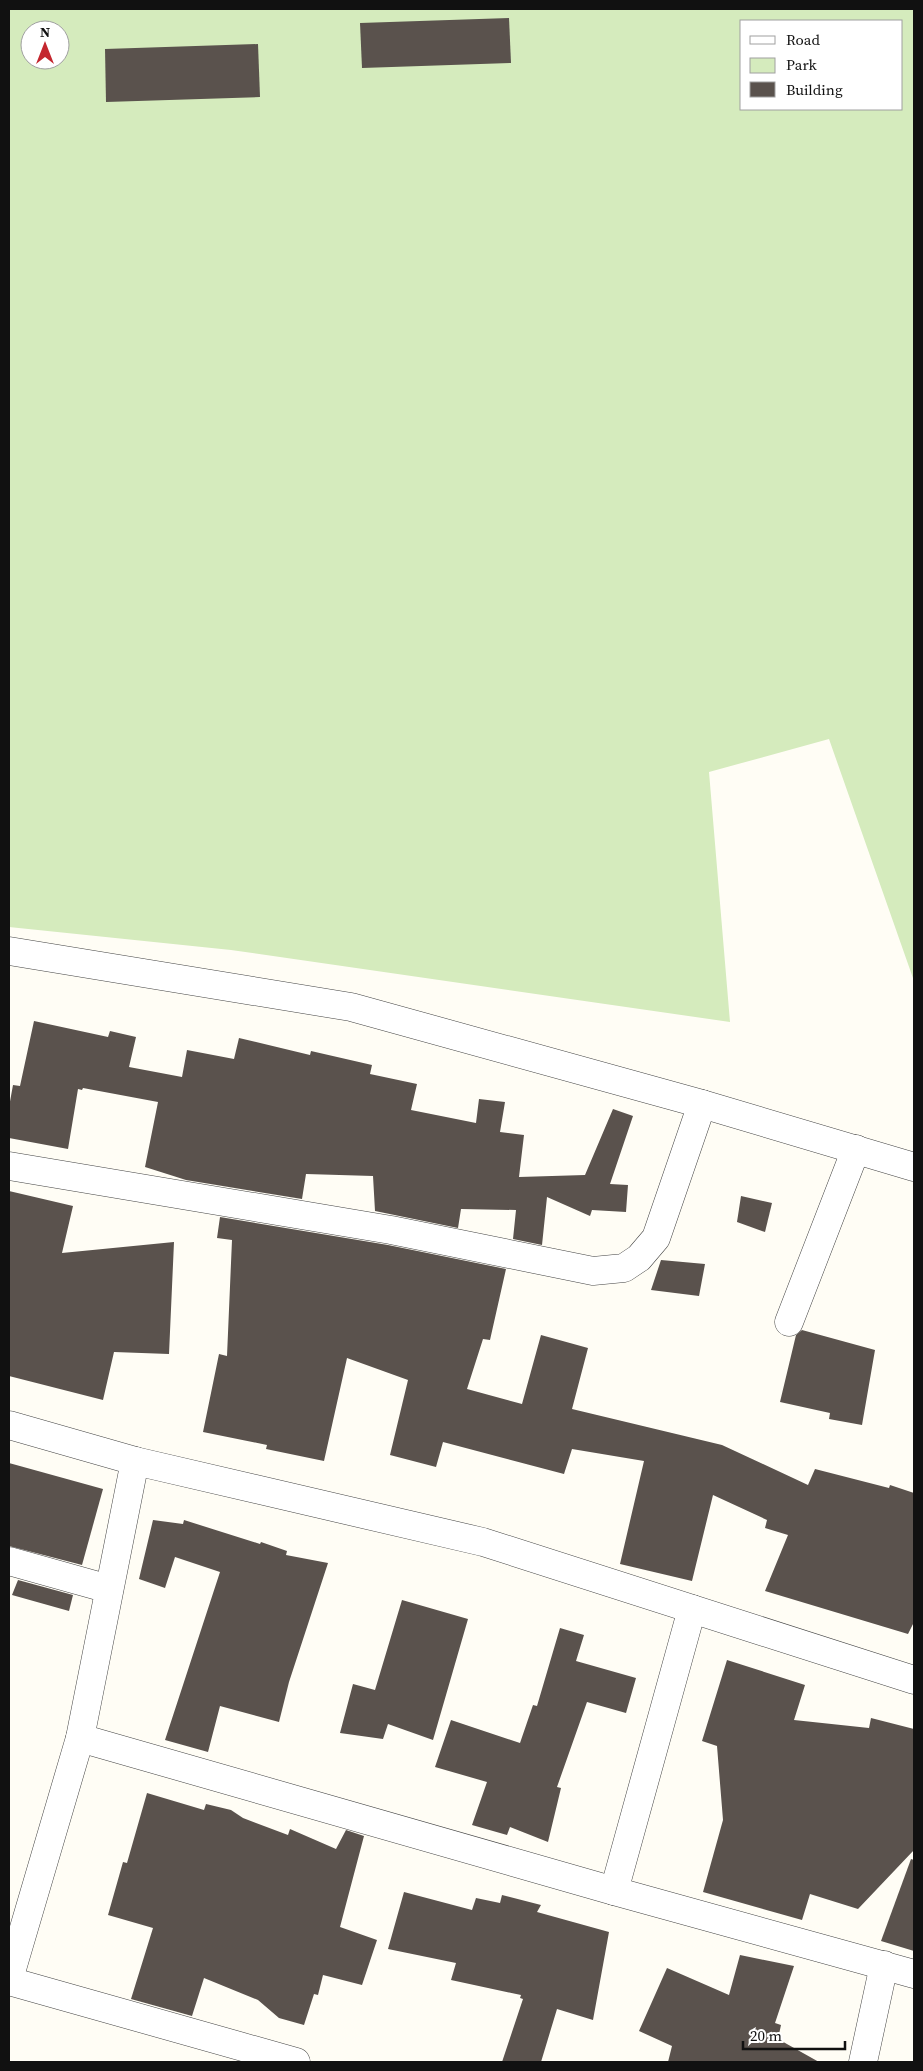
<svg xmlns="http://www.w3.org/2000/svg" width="923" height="2071" viewBox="0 0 923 2071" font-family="'Source Serif 4',serif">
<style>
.green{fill:#d5ebbd;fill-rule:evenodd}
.building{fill:#5a524d}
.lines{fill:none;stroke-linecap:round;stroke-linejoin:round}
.minor-casing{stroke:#444;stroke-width:29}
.minor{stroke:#fff;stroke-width:28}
</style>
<rect width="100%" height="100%" fill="#fffdf5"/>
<!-- green -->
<path class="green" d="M 9,9 L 914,9 L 914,981 L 829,739 L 709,772 L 730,1022 L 231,950 L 9,927 ZM 742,21 L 902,21 L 902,109 L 742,109 ZM 30,30 L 60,30 L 60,60 L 30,60 Z"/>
<!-- building -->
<g class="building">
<path d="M 509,18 L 511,63 L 362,68 L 360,23 Z"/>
<path d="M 258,44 L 260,97 L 106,102 L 105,49 Z"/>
<path d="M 34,1021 L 108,1037 L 110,1031 L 136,1037 L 129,1067 L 182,1077 L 187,1050 L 234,1059 L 239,1038 L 310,1055 L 311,1051 L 372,1065 L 370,1074 L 417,1084 L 411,1110 L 476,1123 L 479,1099 L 505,1102 L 500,1132 L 524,1135 L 519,1177 L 585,1175 L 613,1109 L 633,1116 L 610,1184 L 628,1185 L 626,1212 L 592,1210 L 590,1216 L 547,1197 L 542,1245 L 513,1239 L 516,1210 L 461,1209 L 458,1228 L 375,1211 L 373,1176 L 306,1174 L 302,1199 L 186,1180 L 145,1167 L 158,1102 L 83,1088 L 82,1090 L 78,1089 L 68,1149 L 9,1138 L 9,1107 L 13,1085 L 20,1086 Z"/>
<path d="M 9,1191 L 73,1206 L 62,1253 L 174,1242 L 169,1354 L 114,1352 L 103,1400 L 9,1376 Z"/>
<path d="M 741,1196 L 772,1203 L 765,1232 L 737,1222 Z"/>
<path d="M 220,1217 L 388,1245 L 506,1269 L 490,1340 L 483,1339 L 467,1389 L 522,1404 L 541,1335 L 588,1348 L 572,1409 L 722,1445 L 808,1485 L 815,1469 L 889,1488 L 890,1485 L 914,1493 L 914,1622 L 908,1634 L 765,1591 L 788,1535 L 765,1528 L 767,1520 L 713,1495 L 692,1581 L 620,1564 L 644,1461 L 572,1449 L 564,1474 L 443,1442 L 436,1467 L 390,1455 L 408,1380 L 347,1358 L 324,1461 L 266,1449 L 267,1445 L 203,1432 L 219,1354 L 227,1356 L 232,1240 L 217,1238 Z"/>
<path d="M 661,1260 L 705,1264 L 699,1296 L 651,1290 Z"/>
<path d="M 802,1330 L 875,1350 L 862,1425 L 829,1419 L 830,1413 L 780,1402 L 796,1335 Z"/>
<path d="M 9,1463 L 103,1489 L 82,1565 L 9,1546 Z"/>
<path d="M 153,1520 L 183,1524 L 184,1520 L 260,1544 L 261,1542 L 287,1551 L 286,1555 L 328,1563 L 289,1682 L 279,1722 L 220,1706 L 208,1752 L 165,1740 L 220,1572 L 175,1557 L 165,1588 L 139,1579 Z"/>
<path d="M 18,1580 L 73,1595 L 69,1611 L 12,1595 Z"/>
<path d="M 402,1600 L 468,1619 L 433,1740 L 388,1724 L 383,1739 L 340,1733 L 353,1684 L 375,1690 Z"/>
<path d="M 560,1628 L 584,1635 L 576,1661 L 636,1678 L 626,1713 L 587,1702 L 557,1787 L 561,1788 L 548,1842 L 510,1827 L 507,1835 L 472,1825 L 487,1782 L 435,1767 L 451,1720 L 520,1743 L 533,1705 L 537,1706 Z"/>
<path d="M 727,1660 L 805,1685 L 794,1720 L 869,1728 L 871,1718 L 914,1729 L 914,1850 L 858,1909 L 810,1894 L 802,1920 L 703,1892 L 723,1820 L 717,1746 L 702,1741 Z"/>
<path d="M 147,1793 L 204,1810 L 206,1804 L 231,1810 L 243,1818 L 288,1835 L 290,1829 L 336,1849 L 346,1830 L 364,1836 L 340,1927 L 377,1940 L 362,1985 L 323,1975 L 318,1995 L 314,1994 L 304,2025 L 279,2018 L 258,2000 L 204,1978 L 192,2016 L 131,1999 L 153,1928 L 108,1915 L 123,1862 L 127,1863 Z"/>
<path d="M 911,1859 L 914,1860 L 914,1951 L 881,1941 Z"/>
<path d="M 404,1892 L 472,1910 L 476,1898 L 500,1903 L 502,1895 L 541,1905 L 537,1912 L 609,1932 L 593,2020 L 557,2009 L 541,2062 L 502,2062 L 523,1999 L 520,1998 L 521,1995 L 451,1980 L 456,1963 L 388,1949 Z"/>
<path d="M 740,1955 L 794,1966 L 775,2023 L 781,2025 L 778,2039 L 819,2062 L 668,2062 L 672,2046 L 639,2031 L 667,1968 L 729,1995 Z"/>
</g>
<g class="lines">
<!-- minor casing -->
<g class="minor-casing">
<g id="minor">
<path d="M 9,951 L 351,1007 L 702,1104 L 914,1167"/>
<path d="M 9,1166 L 391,1230 L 593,1271 L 624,1268 L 639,1258 L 656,1238 L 702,1104"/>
<path d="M 789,1322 L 856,1149"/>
<path d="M 9,1425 L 135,1461 L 483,1542 L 914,1680"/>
<path d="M 9,1561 L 109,1589"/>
<path d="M 80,1738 L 614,1891 L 914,1974"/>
<path d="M 614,1891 L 692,1609"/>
<path d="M 9,1979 L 80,1738 L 135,1461"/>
<path d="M 9,1981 L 296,2062"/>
<path d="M 863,2062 L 884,1965"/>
</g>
</g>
<!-- minor -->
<use href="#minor" class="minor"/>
</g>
<!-- border -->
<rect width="923" height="2071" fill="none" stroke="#111111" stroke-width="20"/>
<!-- legend -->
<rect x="740" y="20" width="162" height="90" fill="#ffffff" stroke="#a0a0a0"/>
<rect x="750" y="36" width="25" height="8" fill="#ffffff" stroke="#a0a0a0"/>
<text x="786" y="45" font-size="15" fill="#111111">Road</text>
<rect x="750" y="58" width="25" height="15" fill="#d5ebbd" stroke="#a0a0a0"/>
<text x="786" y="70" font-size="15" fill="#111111">Park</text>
<rect x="750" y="82" width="25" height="15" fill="#5a524d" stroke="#a0a0a0"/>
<text x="786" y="95" font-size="15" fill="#111111">Building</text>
<!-- north arrow -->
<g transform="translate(45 45)"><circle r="24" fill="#ffffff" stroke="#a0a0a0"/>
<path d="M0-4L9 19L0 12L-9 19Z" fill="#c4262e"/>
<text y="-8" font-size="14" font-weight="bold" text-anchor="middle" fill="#111111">N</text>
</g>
<!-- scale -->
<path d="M743 2041v8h102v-8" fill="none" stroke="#111111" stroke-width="2.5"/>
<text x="750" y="2041" font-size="15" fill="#111111" stroke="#ffffff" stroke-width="4" paint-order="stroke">20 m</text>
</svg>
